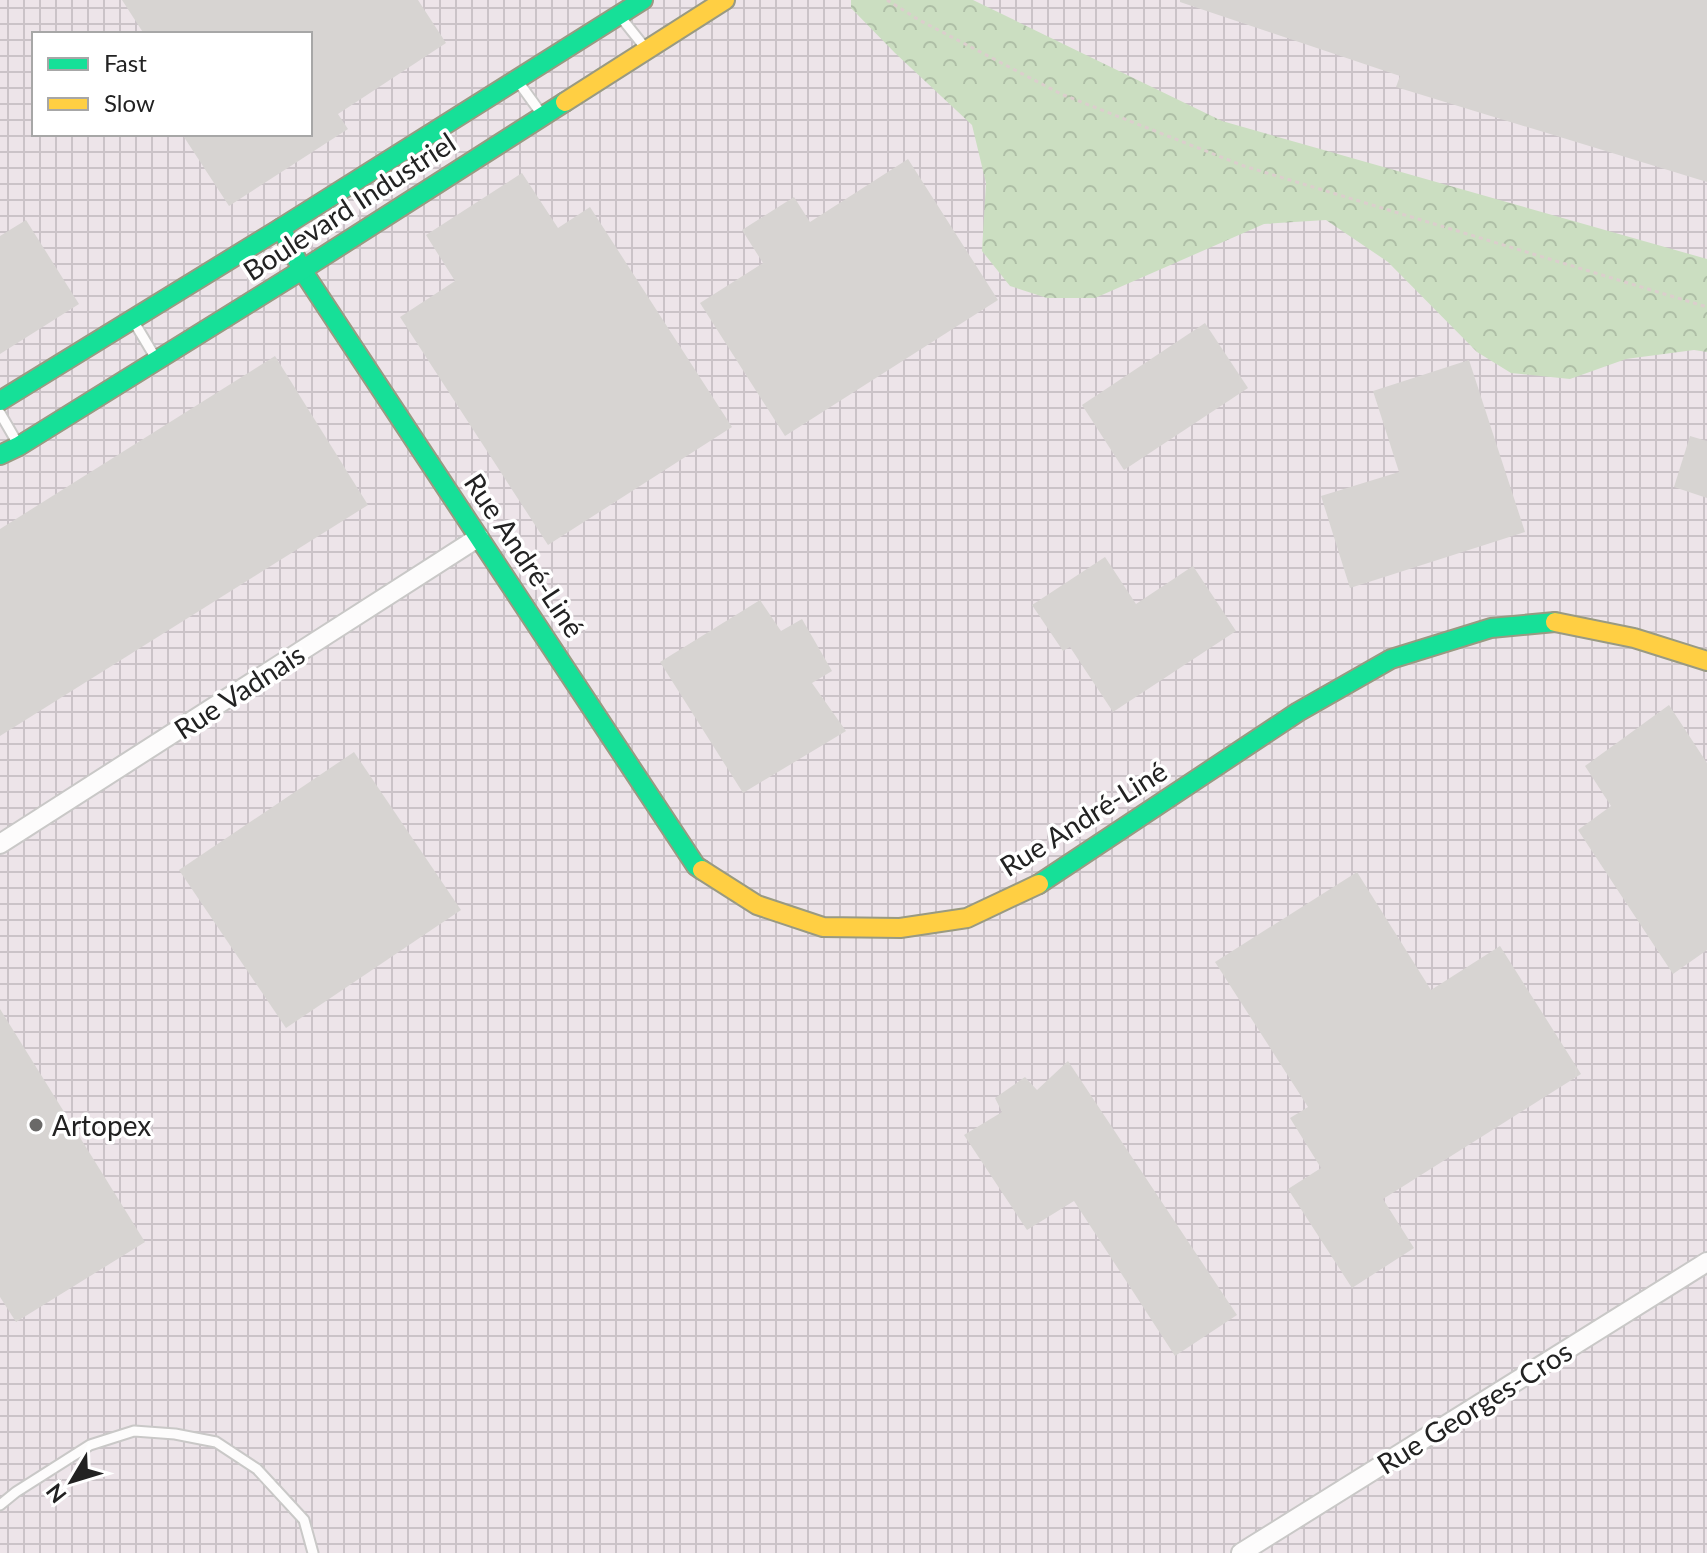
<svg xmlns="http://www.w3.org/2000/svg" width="1707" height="1553" viewBox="0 0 1707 1553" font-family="Lato,sans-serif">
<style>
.industrial{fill:url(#industrial-grid);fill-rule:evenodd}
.forest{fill:url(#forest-crowns)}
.building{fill:#d7d4d2}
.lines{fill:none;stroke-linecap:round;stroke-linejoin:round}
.lane-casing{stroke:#c9c8c7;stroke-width:13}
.street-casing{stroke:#c9c8c7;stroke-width:22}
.fast-casing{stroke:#999a82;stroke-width:22}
.slow-casing{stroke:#999a82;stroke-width:22}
.path{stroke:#dccecd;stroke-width:3;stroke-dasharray:4 4;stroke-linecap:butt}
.lane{stroke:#fdfcfc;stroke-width:9}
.street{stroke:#fdfcfc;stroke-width:18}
.fast{stroke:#16e098;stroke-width:18}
.slow{stroke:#ffcf43;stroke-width:18}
.poi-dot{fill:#6a6968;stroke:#fff;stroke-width:3}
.labels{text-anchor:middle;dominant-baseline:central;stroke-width:7;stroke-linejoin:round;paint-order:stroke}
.street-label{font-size:28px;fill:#222;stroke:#fff}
.poi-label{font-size:28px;fill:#222;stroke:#fff;text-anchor:start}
</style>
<defs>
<pattern id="industrial-grid" width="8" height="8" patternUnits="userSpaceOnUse" patternTransform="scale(2)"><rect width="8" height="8" fill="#ede4e9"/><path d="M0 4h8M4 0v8" fill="none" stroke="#cbc3c8"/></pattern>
<pattern id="forest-crowns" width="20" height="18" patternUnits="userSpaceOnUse" patternTransform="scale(2)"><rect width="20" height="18" fill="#cbdec1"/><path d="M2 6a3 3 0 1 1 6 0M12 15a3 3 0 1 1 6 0" fill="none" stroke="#aebea6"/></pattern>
</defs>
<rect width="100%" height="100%" fill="#f0eeeb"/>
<!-- industrial -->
<path class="industrial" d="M 0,0 L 1707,0 L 1707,1553 L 0,1553 ZM 34,34 L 310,34 L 310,134 L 34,134 Z"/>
<!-- forest -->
<path class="forest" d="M 851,0 L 973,0 L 1222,121 L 1707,259 L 1707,352 L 1694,350 L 1626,359 L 1570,379 L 1511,373 L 1477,352 L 1388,262 L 1326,220 L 1264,224 L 1095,298 L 1047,298 L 1010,286 L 982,251 L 986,183 L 972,125 L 895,53 L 851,8 Z"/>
<!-- building -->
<g class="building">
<path d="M 122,0 L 418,0 L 446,43 L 338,114 L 348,129 L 229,206 L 182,134 L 310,134 L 310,34 L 144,34 Z"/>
<path d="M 1180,0 L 1707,0 L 1707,182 L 1396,87 L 1400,76 L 1180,2 Z"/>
<path d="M 908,159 L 998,300 L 785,436 L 700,303 L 763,263 L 742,230 L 794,197 L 810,222 Z"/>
<path d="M 522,173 L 558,228 L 590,207 L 732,427 L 548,545 L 400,317 L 455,281 L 426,235 Z"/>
<path d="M 26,220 L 79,304 L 0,354 L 0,236 Z"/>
<path d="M 1205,323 L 1248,388 L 1124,470 L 1082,405 Z"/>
<path d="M 275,356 L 368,505 L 0,736 L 0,529 Z"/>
<path d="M 1469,360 L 1525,532 L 1350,588 L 1321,496 L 1399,472 L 1373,391 Z"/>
<path d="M 1690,436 L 1707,441 L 1707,498 L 1674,487 Z"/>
<path d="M 1105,557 L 1136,604 L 1193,566 L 1236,631 L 1113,712 L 1070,647 L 1063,651 L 1032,605 Z"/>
<path d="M 760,600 L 781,631 L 802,619 L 832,671 L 812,683 L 846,731 L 743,793 L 660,662 Z"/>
<path d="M 1669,705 L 1707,763 L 1707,950 L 1673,974 L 1578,830 L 1611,806 L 1585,766 Z"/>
<path d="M 354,752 L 461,910 L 286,1028 L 179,870 Z"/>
<path d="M 1357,872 L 1431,990 L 1500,946 L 1581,1074 L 1383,1199 L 1414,1248 L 1352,1288 L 1288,1189 L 1321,1168 L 1290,1118 L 1308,1107 L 1215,962 Z"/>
<path d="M 0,1009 L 145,1242 L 16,1322 L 0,1297 Z"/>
<path d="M 1068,1061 L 1237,1315 L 1175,1356 L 1074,1201 L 1027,1230 L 964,1135 L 1002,1112 L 995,1098 L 1025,1077 L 1037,1090 Z"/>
</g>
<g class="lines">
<!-- lane casing -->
<g class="lane-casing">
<g id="lane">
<path d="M 619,15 L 647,50"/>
<path d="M 517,80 L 543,116"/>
<path d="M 134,322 L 155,357"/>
<path d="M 0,413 L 18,444"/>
<path d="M 0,1505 L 16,1492 L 90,1445 L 134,1431 L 175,1434 L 216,1442 L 257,1469 L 304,1520 L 313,1553"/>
</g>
</g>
<!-- street casing -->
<g class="street-casing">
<g id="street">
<path d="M 0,844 L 479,537"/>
<path d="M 1241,1553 L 1707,1262"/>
</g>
</g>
<!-- fast casing -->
<g class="fast-casing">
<g id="fast">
<path d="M 281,228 L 302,270 L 696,866 L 702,870"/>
<path d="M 0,401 L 281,228 L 643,0"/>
<path d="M 0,455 L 19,446 L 302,270 L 565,102"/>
<path d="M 1039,884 L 1298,712 L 1391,659 L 1491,628 L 1555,622"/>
</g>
</g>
<!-- slow casing -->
<g class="slow-casing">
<g id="slow">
<path d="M 565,102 L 725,0"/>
<path d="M 1555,622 L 1634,638 L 1707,661"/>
<path d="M 702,870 L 757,905 L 823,927 L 900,928 L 967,918 L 1039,884"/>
</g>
</g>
<!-- path -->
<path class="path" d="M 887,0 L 919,20 L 1061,94 L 1244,166 L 1707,307"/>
<!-- lane -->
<use href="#lane" class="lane"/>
<!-- street -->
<use href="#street" class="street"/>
<!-- fast -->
<use href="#fast" class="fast"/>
<!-- slow -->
<use href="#slow" class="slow"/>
</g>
<!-- markers -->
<circle class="poi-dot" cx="36" cy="1125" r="8"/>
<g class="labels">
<!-- street labels -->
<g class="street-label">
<text transform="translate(349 206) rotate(-33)">Boulevard Industriel</text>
<text transform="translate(525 555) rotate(56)">Rue André-Liné</text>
<text transform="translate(239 691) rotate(-33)">Rue Vadnais</text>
<text transform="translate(1083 818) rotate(-32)">Rue André-Liné</text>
<text transform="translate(1474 1407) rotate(-32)">Rue Georges-Cros</text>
</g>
<!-- poi labels -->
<g class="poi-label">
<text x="52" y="1125">Artopex</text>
</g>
</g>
<!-- legend -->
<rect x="32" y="32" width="280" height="104" fill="#ffffff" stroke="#a7a7a7" stroke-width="2"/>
<rect x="48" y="58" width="40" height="12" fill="#16e098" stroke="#a7a7a7" stroke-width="2"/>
<text x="104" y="72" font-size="24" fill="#222222">Fast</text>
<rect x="48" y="98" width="40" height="12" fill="#ffcf43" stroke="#a7a7a7" stroke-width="2"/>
<text x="104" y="112" font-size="24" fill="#222222">Slow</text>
<!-- north arrow -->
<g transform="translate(72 1481) rotate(232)" stroke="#ffffff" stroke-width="6" paint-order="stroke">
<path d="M0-6L14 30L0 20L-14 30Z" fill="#222222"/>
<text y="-12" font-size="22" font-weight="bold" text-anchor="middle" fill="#222222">N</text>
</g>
</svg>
